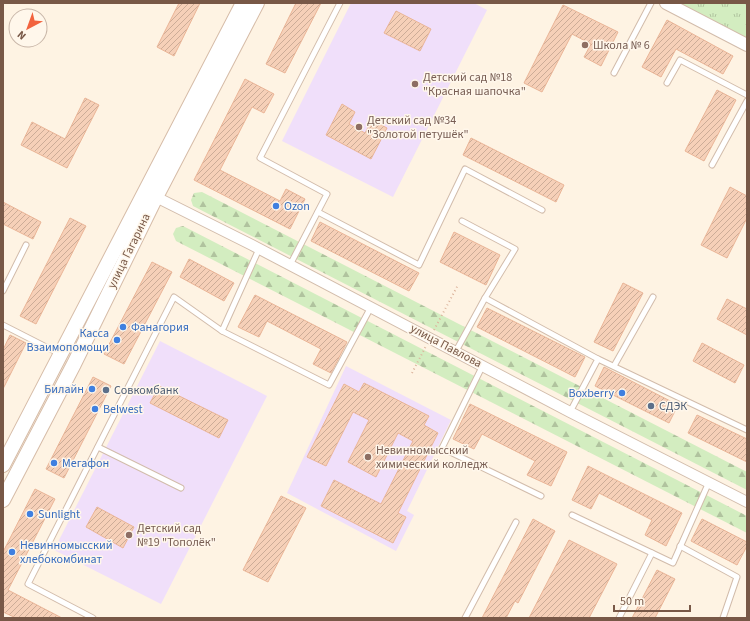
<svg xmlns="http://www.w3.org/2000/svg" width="750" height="621" viewBox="0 0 750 621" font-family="'Source Sans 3',sans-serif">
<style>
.education{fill:#f0dffa}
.forest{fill:url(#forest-firs)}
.park{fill:url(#park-tufts)}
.building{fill:url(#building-hatch);stroke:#eab597}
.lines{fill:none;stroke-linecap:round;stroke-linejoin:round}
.service-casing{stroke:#d2bcab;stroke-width:7}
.minor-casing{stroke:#d2bcab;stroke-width:12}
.tertiary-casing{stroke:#d2bcab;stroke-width:14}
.secondary-casing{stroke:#d6bca8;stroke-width:16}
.path{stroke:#dbb39b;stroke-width:2;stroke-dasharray:1 3;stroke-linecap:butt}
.service{stroke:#fff;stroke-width:5}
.minor{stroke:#fff;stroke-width:10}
.tertiary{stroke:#fff;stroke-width:12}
.secondary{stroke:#fff;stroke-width:14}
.education-dot{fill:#8d6e63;stroke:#fff7eb;stroke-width:1.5}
.shop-dot{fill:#3f7fe0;stroke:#fff7eb;stroke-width:1.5}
.service-dot{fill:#5c6f8a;stroke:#fff7eb;stroke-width:1.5}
.labels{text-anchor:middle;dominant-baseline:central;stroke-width:3;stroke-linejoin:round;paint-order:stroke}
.education-label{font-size:12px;fill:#785e54;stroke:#fff7eb;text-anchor:start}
.shop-label{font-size:12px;fill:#366cbe;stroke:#fff7eb;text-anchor:start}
.street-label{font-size:12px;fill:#785847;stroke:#fff7eb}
.service-label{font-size:12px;fill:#4e5e75;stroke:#fff7eb;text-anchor:start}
</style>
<defs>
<pattern id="forest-firs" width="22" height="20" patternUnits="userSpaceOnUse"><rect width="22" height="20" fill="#d3edc0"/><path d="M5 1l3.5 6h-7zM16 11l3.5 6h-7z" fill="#b0c39e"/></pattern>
<pattern id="park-tufts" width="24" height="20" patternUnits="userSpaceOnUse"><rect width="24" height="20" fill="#d3edc0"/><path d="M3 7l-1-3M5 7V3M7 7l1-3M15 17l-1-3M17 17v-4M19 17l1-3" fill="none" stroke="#b0c39e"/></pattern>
<pattern id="building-hatch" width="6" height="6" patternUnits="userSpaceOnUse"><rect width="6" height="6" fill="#f6d0b8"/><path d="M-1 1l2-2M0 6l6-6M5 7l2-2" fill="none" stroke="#ccac97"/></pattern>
</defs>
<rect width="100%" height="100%" fill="#fef3e3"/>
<!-- education -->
<g class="education">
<path d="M 351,3 L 474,3 L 487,10 L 393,197 L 282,141 Z"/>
<path d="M 160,341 L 267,396 L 161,604 L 54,550 Z"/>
<path d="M 346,366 L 451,420 L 407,511 L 414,515 L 396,551 L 287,493 Z"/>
</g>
<!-- forest -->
<g class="forest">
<path d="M 202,192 L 747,472 L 747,490 L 193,206 L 191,200 L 194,193 Z"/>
<path d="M 183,226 L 747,516 L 747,533 L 176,241 L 173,234 L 176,228 Z"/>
</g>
<!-- park -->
<path class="park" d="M 666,3 L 747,3 L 747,45 Z"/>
<!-- building -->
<g class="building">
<path d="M 179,3 L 200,3 L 174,56 L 157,47 Z"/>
<path d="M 296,3 L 321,3 L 285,73 L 266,64 Z"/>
<path d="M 563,5 L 618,32 L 601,66 L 584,57 L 591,44 L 572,34 L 542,92 L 524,83 Z"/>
<path d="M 396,11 L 431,29 L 420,51 L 384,33 Z"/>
<path d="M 667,20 L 733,56 L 723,74 L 676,49 L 661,77 L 642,67 Z"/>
<path d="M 245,79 L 274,94 L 264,113 L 252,107 L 220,170 L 280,201 L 286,189 L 305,199 L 290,229 L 194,180 Z"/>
<path d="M 717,90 L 736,100 L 704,161 L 685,151 Z"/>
<path d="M 85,98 L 99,105 L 67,168 L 21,145 L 32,122 L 65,139 Z"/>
<path d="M 342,104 L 355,112 L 349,124 L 365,133 L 372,120 L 387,128 L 371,159 L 326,135 Z"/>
<path d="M 471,138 L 564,185 L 556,202 L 463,155 Z"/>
<path d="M 730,187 L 747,196 L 747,218 L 727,258 L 701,245 Z"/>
<path d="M 3,202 L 41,222 L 33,239 L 3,224 Z"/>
<path d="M 70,218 L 86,226 L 36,324 L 20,316 Z"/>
<path d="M 320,222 L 419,273 L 409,291 L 311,241 Z"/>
<path d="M 454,232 L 500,255 L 486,285 L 440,262 Z"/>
<path d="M 189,259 L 234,283 L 224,301 L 180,277 Z"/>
<path d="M 152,262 L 172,272 L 124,364 L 104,354 Z"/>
<path d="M 623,283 L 643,293 L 613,351 L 594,342 Z"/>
<path d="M 255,295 L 347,342 L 331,373 L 313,364 L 321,349 L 267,321 L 259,337 L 238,327 Z"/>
<path d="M 727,299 L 747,309 L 747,335 L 717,319 Z"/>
<path d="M 487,308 L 585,357 L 575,377 L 477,327 Z"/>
<path d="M 10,335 L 26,343 L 3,389 L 3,350 Z"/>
<path d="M 702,343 L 744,365 L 735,383 L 693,361 Z"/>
<path d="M 604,367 L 678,405 L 669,423 L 595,386 Z"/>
<path d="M 93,377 L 111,386 L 64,478 L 46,469 Z"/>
<path d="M 364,383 L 429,416 L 424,425 L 438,433 L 398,513 L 406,517 L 393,543 L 321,506 L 334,480 L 381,504 L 413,441 L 398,433 L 376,477 L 348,462 L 369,420 L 353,412 L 326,466 L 307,457 L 344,384 L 359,392 Z"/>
<path d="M 159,386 L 228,420 L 219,438 L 150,403 Z"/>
<path d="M 470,404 L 567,452 L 551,486 L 527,475 L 535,461 L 482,434 L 474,449 L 453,439 Z"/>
<path d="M 697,415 L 747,439 L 747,462 L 688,433 Z"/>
<path d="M 588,466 L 682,513 L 666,546 L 645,535 L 652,520 L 599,493 L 591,509 L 572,500 Z"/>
<path d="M 35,489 L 55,499 L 8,590 L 62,618 L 16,618 L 3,612 L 3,552 Z"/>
<path d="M 281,496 L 306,508 L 268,582 L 243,570 Z"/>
<path d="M 97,507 L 134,527 L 123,548 L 86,527 Z"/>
<path d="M 533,519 L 555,531 L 518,603 L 515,601 L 506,618 L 482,618 Z"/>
<path d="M 702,519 L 747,542 L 747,546 L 737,565 L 691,541 Z"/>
<path d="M 569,540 L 617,564 L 589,618 L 529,618 Z"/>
<path d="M 657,570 L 675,579 L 655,618 L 632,618 Z"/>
</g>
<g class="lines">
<!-- service casing -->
<g class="service-casing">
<g id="service">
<path d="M 614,73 L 651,3"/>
<path d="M 667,83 L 680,60 L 747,95"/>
<path d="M 712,165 L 747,101"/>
<path d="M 318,212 L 419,265 L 465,169 L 542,210"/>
<path d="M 259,249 L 222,331 L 329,385 L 371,307"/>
<path d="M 290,265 L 327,194 L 260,158 L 340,3"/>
<path d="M 3,291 L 26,245"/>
<path d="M 485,298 L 598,359 L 570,412"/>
<path d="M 3,325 L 60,354"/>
<path d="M 456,351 L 485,298 L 515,249 L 462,221"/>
<path d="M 598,359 L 747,430"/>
<path d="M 483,365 L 442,448 L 541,496"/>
<path d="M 614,366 L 653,297"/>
<path d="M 98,447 L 181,488"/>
<path d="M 572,515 L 673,563 L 709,482"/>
<path d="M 680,546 L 737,577 L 723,618"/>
<path d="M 93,618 L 28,584 L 174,297 L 222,331"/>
<path d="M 465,618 L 516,522"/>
<path d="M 619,618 L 652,553"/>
</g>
</g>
<!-- minor casing -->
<g class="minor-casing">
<path id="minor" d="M 150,194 L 252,245 L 570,412 L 747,502"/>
</g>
<!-- tertiary casing -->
<g class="tertiary-casing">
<path id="tertiary" d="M 666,3 L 747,45"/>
</g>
<!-- secondary casing -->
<g class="secondary-casing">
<g id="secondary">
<path d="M 3,465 L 243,3"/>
<path d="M 3,500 L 74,364 L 156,197 L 257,3"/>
</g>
</g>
<!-- path -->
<g class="path">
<path d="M 434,330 L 458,285"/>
<path d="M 412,373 L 426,346"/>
</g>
<!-- service -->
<use href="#service" class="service"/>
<!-- minor -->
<use href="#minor" class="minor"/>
<!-- tertiary -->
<use href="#tertiary" class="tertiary"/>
<!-- secondary -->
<use href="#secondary" class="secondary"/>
</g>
<!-- markers -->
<g class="education-dot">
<circle cx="585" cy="45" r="4"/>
<circle cx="415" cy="84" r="4"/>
<circle cx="359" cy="127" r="4"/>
<circle cx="368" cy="457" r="4"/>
<circle cx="129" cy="535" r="4"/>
</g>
<g class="shop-dot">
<circle cx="276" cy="206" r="4"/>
<circle cx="123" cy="327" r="4"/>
<circle cx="117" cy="340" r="4"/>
<circle cx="92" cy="389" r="4"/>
<circle cx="622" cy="393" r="4"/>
<circle cx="95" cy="409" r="4"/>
<circle cx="54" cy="463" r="4"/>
<circle cx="30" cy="514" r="4"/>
<circle cx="12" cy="552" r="4"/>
</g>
<g class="service-dot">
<circle cx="106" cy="390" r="4"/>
<circle cx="651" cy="406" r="4"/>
</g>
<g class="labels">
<!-- education labels -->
<g class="education-label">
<text x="593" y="45">Школа № 6</text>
<text x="423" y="77">Детский сад №18<tspan x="423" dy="14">"Красная шапочка"</tspan></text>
<text x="367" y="120">Детский сад №34<tspan x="367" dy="14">"Золотой петушёк"</tspan></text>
<text x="376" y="450">Невинномысский<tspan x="376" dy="14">химический колледж</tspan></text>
<text x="137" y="528">Детский сад<tspan x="137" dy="14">№19 "Тополёк"</tspan></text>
</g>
<!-- shop labels -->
<g class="shop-label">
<text x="284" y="206">Ozon</text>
<text x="131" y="327">Фанагория</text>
<text x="109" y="333" text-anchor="end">Касса<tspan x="109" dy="14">Взаимопомощи</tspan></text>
<text x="84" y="389" text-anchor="end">Билайн</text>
<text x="614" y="393" text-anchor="end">Boxberry</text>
<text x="103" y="409">Belwest</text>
<text x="62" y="463">Мегафон</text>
<text x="38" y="514">Sunlight</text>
<text x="20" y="545">Невинномысский<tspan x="20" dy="14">хлебокомбинат</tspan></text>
</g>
<!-- street labels -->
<g class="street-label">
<text transform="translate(129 251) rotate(-64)">улица Гагарина</text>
<text transform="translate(446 346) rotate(28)">улица Павлова</text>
</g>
<!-- service labels -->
<g class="service-label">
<text x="114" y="390">Совкомбанк</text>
<text x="659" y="406">СДЭК</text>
</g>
</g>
<!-- border -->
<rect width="750" height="621" fill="none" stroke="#785847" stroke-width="8"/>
<!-- north arrow -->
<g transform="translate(28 28) rotate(221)"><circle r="19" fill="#fff7eb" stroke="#c9b7a9"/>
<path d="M0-3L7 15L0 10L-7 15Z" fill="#f2633e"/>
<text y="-6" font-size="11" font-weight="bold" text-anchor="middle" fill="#785847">N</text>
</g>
<!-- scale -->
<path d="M614 605v6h76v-6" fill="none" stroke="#785847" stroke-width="2"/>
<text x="620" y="605" font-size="12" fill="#785847" stroke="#fff7eb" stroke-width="3" paint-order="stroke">50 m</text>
</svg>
